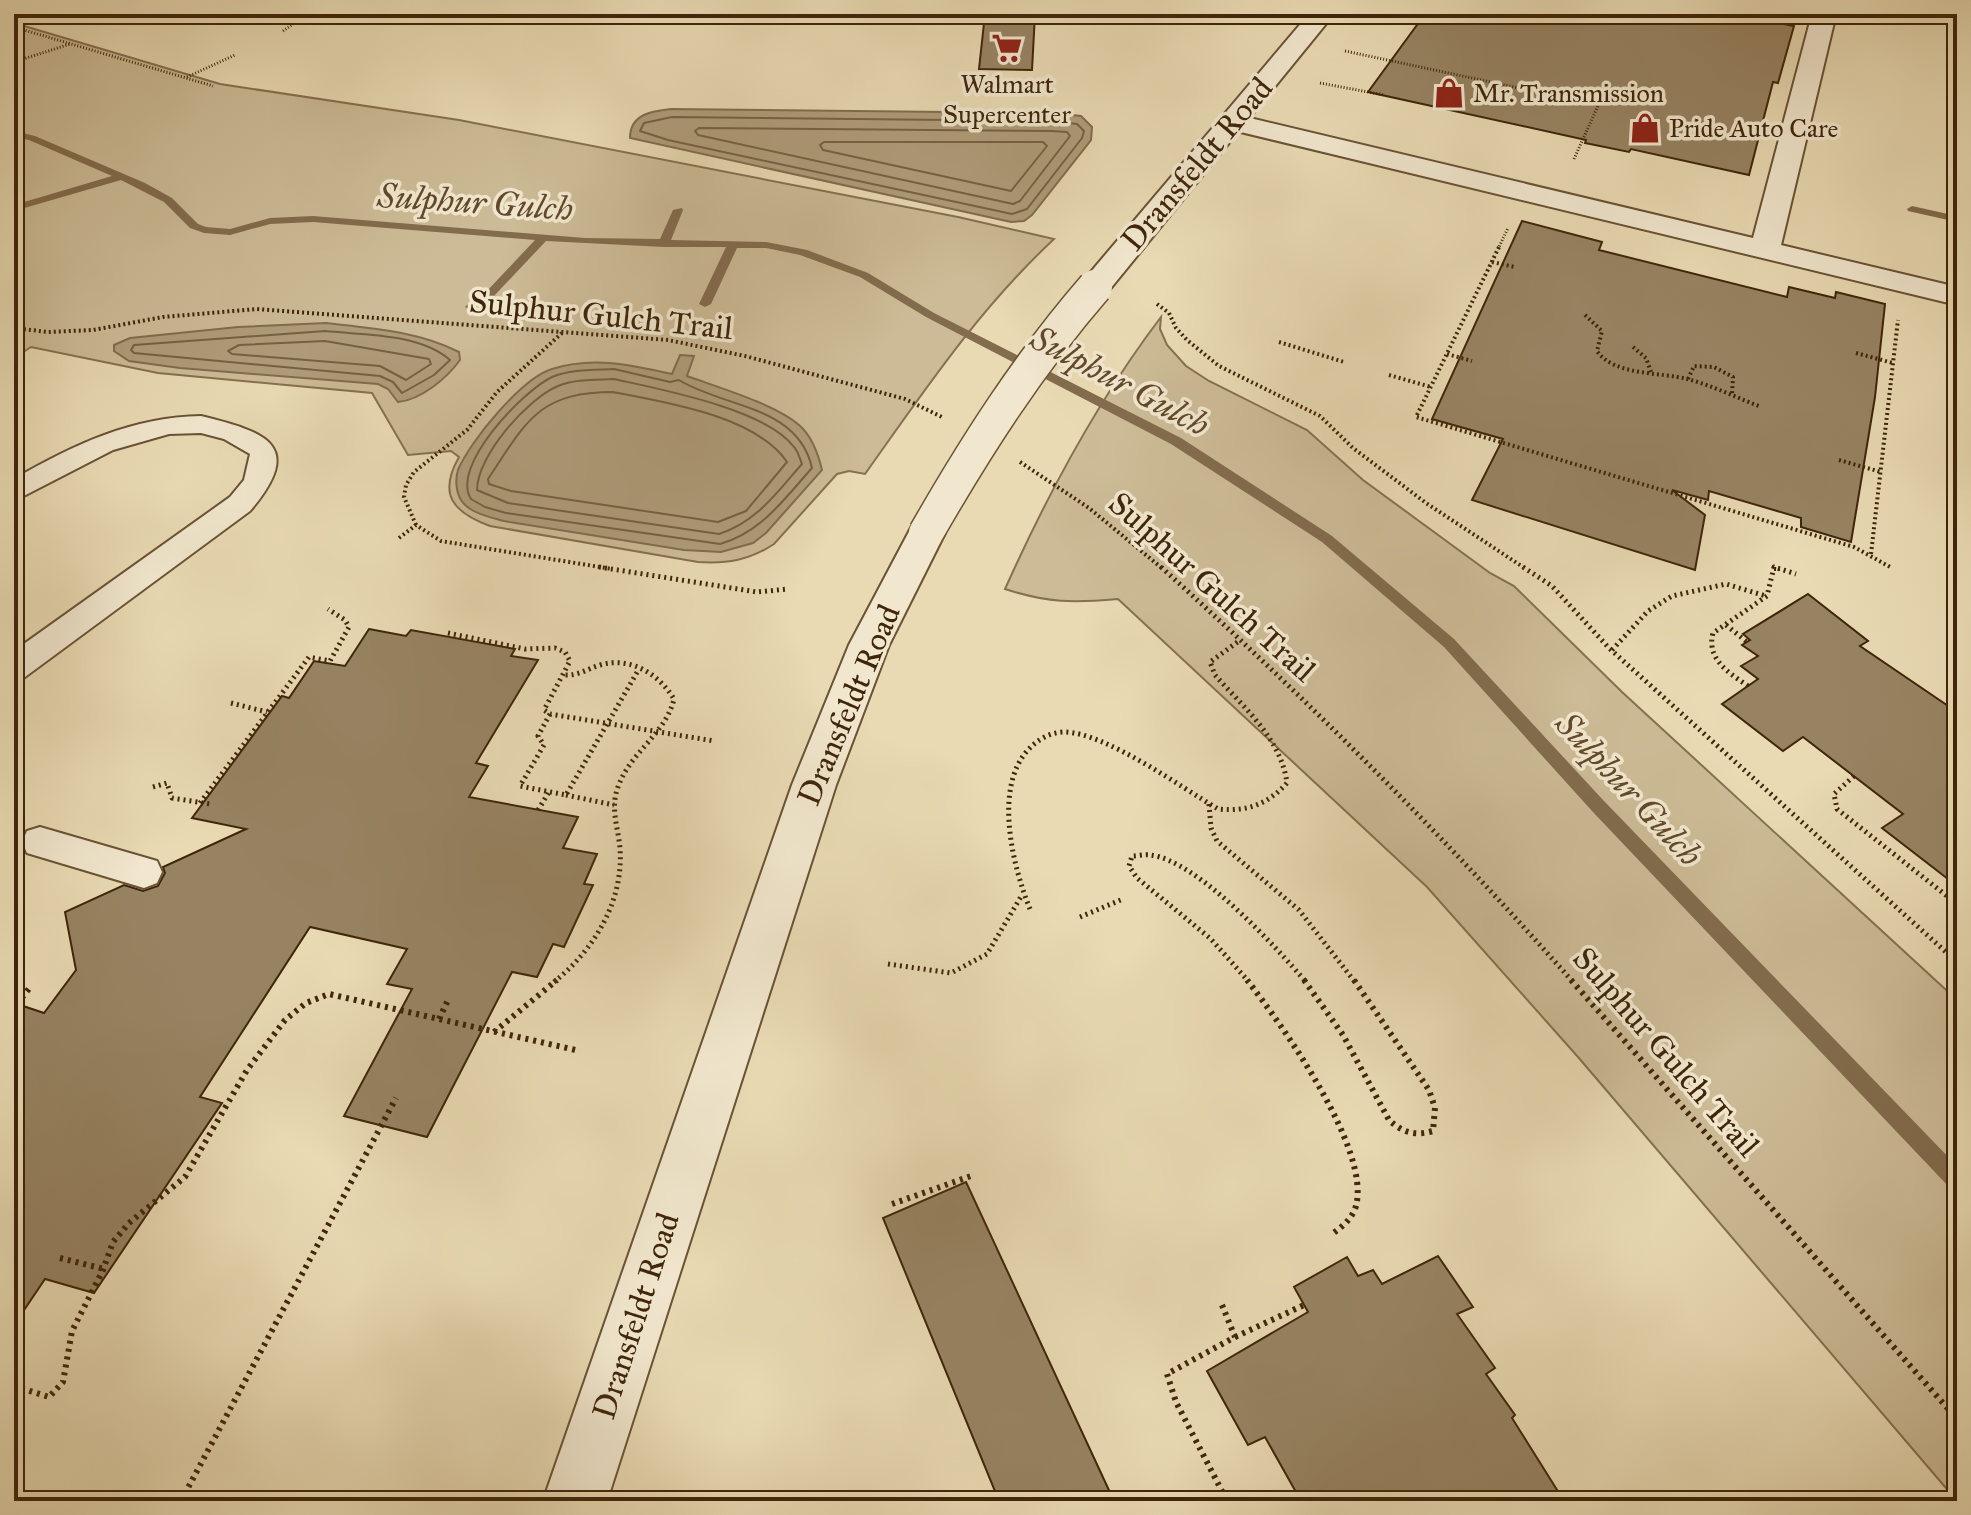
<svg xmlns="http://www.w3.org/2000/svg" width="1971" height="1515" viewBox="0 0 1971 1515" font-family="'IM FELL Great Primer',serif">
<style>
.green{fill:#ccbb96;stroke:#867050;stroke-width:2}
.water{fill:#af9c7a;stroke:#826c4d;stroke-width:2}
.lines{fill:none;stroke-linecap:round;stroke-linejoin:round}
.shore{stroke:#776042;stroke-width:2}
.stream{fill:#826c4d;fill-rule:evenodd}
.building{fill:#978362;stroke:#3f250a;stroke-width:2}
.service-casing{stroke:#6a5234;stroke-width:4}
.minor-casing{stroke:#6a5234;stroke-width:4}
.tertiary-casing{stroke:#6a5234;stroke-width:4}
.path-far3{stroke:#3f250a;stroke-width:3;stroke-dasharray:1 2;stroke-linecap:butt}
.path-far2{stroke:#3f250a;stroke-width:4;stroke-dasharray:2 3;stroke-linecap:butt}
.path-far1{stroke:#3f250a;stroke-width:5;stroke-dasharray:2 4;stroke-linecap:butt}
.path{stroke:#3f250a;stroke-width:6;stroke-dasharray:3 5;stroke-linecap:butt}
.service{fill:#f1e7ce;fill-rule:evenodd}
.minor{fill:#f1e7ce;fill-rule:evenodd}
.tertiary{fill:#f1e7ce;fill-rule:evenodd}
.tertiary-bridge-casing{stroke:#6a5234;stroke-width:37;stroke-linecap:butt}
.tertiary-bridge{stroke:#f1e7ce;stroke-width:34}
.labels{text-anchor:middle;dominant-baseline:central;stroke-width:7;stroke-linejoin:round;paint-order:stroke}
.far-poi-label{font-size:26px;fill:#3f250a;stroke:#f1e7ce;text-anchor:start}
.street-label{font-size:32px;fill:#3f250a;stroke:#f1e7ce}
.water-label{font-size:34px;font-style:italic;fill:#61492c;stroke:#f1e7ce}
</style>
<rect width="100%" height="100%" fill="#e9dab3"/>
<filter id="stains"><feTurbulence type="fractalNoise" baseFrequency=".0025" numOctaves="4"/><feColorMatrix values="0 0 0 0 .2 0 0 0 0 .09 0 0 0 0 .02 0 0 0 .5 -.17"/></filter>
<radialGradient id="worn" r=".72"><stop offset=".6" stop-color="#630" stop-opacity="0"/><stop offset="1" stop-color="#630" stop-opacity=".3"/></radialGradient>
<!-- green -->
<g class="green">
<path d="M 14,23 L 220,84 L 459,120 L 958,217 L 1054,239 C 979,309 924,391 865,474 L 849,471 L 837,474 L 774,544 C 750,560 727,564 698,562 L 490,526 C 452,512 438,494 459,457 L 451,451 L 408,455 L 372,393 L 158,373 L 31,347 L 14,358 Z"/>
<path d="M 1161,317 L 1160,329 L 1167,345 L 1186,366 L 1209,381 L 1307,430 L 1363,480 L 1490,573 L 1514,586 L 1622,692 L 1957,1000 L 1957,1501 L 1578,1057 L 1427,887 L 1118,599 C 1073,603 1048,603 1005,589 C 1048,493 1097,401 1161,317 Z"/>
</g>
<!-- water -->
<g class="water">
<path d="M 671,109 L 1053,113 L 1081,116 L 1092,127 L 1091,140 L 1032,215 L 1024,221 L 1011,222 L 630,138 C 630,114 652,111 671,109 Z"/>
<path d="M 326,323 C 370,328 418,331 459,352 L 460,360 C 447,378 421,400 398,402 L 388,389 L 378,384 L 180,368 L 129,361 L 114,351 L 114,345 L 130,338 L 238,327 Z"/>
<path d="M 680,355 L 694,356 L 687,376 C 717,387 775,404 799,425 C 812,436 818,453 822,470 L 766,533 L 753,543 L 721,552 L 684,550 L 504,521 C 490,517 469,513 461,500 C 456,492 455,479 458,470 C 470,441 522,378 552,369 C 593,356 632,365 672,374 Z"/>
</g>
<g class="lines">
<!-- shore -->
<g class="shore">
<path d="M 672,117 L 1053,121 L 1077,124 L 1084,131 L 1082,138 L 1027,209 L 1012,214 L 668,140 L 640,131 L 644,123 Z"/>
<path d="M 699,128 L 1052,131 L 1067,132 L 1070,136 L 1020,201 L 1013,204 L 698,135 L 695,131 Z"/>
<path d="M 824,142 L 1043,142 L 1047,146 L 1011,191 L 823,150 L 820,145 Z"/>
<path d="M 325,331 C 363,335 420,333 450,360 L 434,375 L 402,393 L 393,382 L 380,376 L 134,353 L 131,350 L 134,345 Z"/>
<path d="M 325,341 L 429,359 L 431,364 L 406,380 L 380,366 L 232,354 L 228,351 L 239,345 Z"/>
<path d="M 614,369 L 670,382 L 679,380 C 724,408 798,405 812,468 C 784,499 762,532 720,544 L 506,513 L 485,507 L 471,499 C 450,466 523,391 552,377 C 571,369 594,370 614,369 Z"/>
<path d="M 614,379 C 659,389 766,409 794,447 C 798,451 800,459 802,464 C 777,492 757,522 719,534 L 508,503 L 477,490 C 477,456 527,399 558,386 C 575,379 596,380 614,379 Z"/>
<path d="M 613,392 C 665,402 756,416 787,462 L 746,511 L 718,522 L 511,491 L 489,484 L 488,479 C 526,422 538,392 613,392 Z"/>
</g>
<!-- stream -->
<g class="stream">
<path d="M 14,131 L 35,136 L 145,183 L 172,198 L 198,224 L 206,227 L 230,229 L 270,218 L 313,216 L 585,238 L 660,239 L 673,210 L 682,208 L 683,210 L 671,240 L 766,242 L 807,250 L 868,273 L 934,313 L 1181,438 L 1332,536 L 1454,639 L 1604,801 L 1957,1166 L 1957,1191 L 1950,1188 L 1592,811 L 1444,647 L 1322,542 L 1171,444 L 926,317 L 860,277 L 800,255 L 766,248 L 737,248 L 711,304 L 705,307 L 699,304 L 726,247 L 664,247 L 546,241 L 494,296 L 471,310 L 465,307 L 467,305 L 486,292 L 535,240 L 313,222 L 270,224 L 230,235 L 204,233 L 190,228 L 164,202 L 121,180 L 14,211 L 14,205 L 112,176 L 29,140 L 14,137 Z"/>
<path d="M 1912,206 L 1957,216 L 1957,222 L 1908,211 L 1907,209 Z"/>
</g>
</g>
<!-- building -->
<g class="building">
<path d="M 985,14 L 1035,14 L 1032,70 L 979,69 Z"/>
<path d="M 1425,14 L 1731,14 L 1794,26 L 1778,83 L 1773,82 L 1749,175 L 1631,149 L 1629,152 L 1585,143 L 1586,140 L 1368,92 Z"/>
<path d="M 1522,221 L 1602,242 L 1599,250 L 1787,297 L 1789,287 L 1835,298 L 1836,292 L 1885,304 L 1875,397 L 1851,542 L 1801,527 L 1801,518 L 1709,491 L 1708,500 L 1672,490 L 1705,515 L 1695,570 L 1472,500 L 1503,439 L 1432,419 Z"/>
<path d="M 1808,594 L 1868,641 L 1860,646 L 1957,712 L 1957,886 L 1882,828 L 1903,814 L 1803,737 L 1783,751 L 1722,704 L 1758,679 L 1741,666 L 1758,656 L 1742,645 L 1750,640 L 1743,634 Z"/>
<path d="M 369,629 L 406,636 L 411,630 L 515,649 L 511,656 L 538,660 L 476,763 L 488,766 L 469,797 L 578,817 L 563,848 L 597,854 L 584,884 L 593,885 L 564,947 L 553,944 L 537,977 L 512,972 L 427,1137 L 344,1116 L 412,989 L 387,984 L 407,949 L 310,927 L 200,1097 L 222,1103 L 94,1293 L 45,1279 L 14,1325 L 14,1003 L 44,1013 L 76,970 L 65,912 L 124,885 L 143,891 L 158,886 L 165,873 L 163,867 L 246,829 L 192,818 L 282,696 L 289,698 L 314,661 L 345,666 Z"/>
<path d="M 966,1182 L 1114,1501 L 999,1501 L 883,1218 Z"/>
<path d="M 1438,1256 L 1473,1307 L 1457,1314 L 1495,1368 L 1486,1374 L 1515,1415 L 1512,1418 L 1564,1501 L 1301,1501 L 1265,1437 L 1248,1445 L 1207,1371 L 1308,1312 L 1294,1287 L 1347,1257 L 1358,1276 L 1373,1270 L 1382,1284 Z"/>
</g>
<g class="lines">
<!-- service casing -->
<g class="service-casing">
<g id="service">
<path d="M 1120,14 L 1138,14 L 1139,16 L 1130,21 L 1124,20 Z"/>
<path d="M 201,416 C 266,432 306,445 250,511 L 25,677 L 14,680 L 14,651 L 230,497 L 244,480 L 250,454 L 224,439 L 201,433 L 169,434 L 113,450 L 14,501 L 14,479 C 73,445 132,417 201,416 Z"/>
<path d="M 40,827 L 157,861 L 162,872 L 157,883 L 144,888 L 27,853 L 22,842 L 27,831 Z"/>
</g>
</g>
<!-- minor casing -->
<g class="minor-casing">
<path id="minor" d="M 1812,14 L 1836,14 L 1781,245 L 1957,287 L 1957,305 L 1224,128 L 1220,122 L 1224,116 L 1233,114 L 1753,238 Z"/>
</g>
<!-- tertiary casing -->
<g class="tertiary-casing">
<g id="tertiary">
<path d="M 1309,14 L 1334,14 L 1106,294 L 1095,296 L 1084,294 L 1079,287 L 1084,280 Z"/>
<path d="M 926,520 L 939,524 L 945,533 L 889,645 L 836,785 L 607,1501 L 543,1501 L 792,785 L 849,645 L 913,524 Z"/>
</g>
</g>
<!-- path-far3 -->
<g class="path-far3">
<path d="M 1752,14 L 1779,19"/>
<path d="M 14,27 L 213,86"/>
<path d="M 283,31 L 307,14"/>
<path d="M 1345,51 L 1547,94"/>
<path d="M 14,62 L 70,44"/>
<path d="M 187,77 L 235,55"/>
<path d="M 1320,83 L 1384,95"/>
<path d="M 1574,159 L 1606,88"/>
<path d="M 1498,249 L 1508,228"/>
</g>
<!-- path-far2 -->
<g class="path-far2">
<path d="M 1499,247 L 1416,417 L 1854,547 L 1892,568"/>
<path d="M 1492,262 L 1515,267"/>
<path d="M 1157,304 L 1169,313 L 1176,328 L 1187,340 L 1219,366 L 1320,416 L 1353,448 L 1426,503 L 1526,569"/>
<path d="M 1585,315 L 1602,331 L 1597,351 C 1614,376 1661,372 1687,379 C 1711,385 1735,397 1759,406"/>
<path d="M 14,328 L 48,332 L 93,330 L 163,317 L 257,309 L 668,340 L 745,356 L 905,399 L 942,417"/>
<path d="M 1279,342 L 1344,362"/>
<path d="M 1633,347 L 1646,358 L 1651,372"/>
<path d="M 1856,353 L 1893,363"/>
<path d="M 1447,354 L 1472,361"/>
<path d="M 1389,375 L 1431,387"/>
<path d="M 1688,379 L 1694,366 L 1714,367 L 1733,377 L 1732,394"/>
<path d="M 1839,460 L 1881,472"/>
<path d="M 1020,462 L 1089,508 L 1163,569"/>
<path d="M 416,525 L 404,497 L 406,485 L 414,472 L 467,430 L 497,392 L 562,333"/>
<path d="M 399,538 L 416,525 L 441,541 L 612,569"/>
<path d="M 1871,554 L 1898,320"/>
<path d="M 1774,569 L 1780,569"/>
</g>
<!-- path-far1 -->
<g class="path-far1">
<path d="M 599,567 L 757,592 L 788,589"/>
<path d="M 1161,567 C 1305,697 1444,836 1573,982"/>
<path d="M 1523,567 L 1552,586 L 1609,648 L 1957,962"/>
<path d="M 1726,625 L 1747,642"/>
<path d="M 448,633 L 525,649 L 555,648 L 565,652 L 570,661 L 544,710 L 550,714 L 714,741"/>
<path d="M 1612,650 L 1648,611 L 1672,596 L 1726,584 L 1766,596"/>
<path d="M 1748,686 C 1729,673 1706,659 1713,633 L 1767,596 L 1774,567 L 1796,574"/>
<path d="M 231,703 L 267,712"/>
<path d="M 550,714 L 538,736 L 544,745 L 520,786 L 566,795 L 639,669"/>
<path d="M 1854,776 L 1834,794 L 1837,809 L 1957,904"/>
<path d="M 153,787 L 167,783 L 172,798 L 210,804"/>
<path d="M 566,795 L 614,805"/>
<path d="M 200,803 L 309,657 L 330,661 L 349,627 L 345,620 L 328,609"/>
<path d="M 1209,804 L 1211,828 L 1217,841 L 1299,910 L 1355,982"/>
<path d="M 538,810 L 549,792"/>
<path d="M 1030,909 C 1013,867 993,788 1028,750 C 1037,740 1050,732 1065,732 C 1106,733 1181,787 1218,809 C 1247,812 1268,804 1287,783 C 1281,738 1243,707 1215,675 L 1210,662 L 1239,641"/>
<path d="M 14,915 L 18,911"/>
<path d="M 1080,917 L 1123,899"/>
<path d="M 888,964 L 951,973 L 987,954 L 1022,895"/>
<path d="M 554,982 C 594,950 624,901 620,848 C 618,827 610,808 618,787 C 630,752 665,735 674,699 C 659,674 630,656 600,665 C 587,669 578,676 564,675"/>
<path d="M 1249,982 L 1211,939 L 1137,878 L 1129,866 L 1132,856 C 1138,856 1145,854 1150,855 C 1197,860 1276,947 1306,982"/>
</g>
<!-- path -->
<g class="path">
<path d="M 1247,980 C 1282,1025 1371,1149 1356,1206 C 1352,1219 1342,1227 1332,1234"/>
<path d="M 1304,980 L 1343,1035 L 1389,1120 C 1403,1133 1415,1136 1433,1131 L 1435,1108 L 1429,1090 L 1354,980"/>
<path d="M 1571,980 L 1957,1419"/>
<path d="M 17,1004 L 31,986"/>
<path d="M 439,1019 L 449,998"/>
<path d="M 494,1032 L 557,980"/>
<path d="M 892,1204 L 971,1176"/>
<path d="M 60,1258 L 104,1269"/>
<path d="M 1222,1305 L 1235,1337 L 1167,1374 L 1176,1402 L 1227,1501"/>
<path d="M 1235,1337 L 1304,1305"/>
<path d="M 14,1386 L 49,1397 L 63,1382 L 72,1331 L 103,1270 L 113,1242 L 129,1223 L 185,1177 L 247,1070 L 285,1020 L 306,1003 L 329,994 L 580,1051"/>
<path d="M 181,1501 L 396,1098"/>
</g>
<!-- service -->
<use href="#service" class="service"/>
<!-- minor -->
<use href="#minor" class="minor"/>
<!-- tertiary -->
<use href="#tertiary" class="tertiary"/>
<!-- tertiary-bridge casing -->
<g class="tertiary-bridge-casing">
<path id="tertiary-bridge" d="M 926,533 C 976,446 1029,363 1095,287"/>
</g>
<!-- tertiary-bridge -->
<use href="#tertiary-bridge" class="tertiary-bridge"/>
</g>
<!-- icons -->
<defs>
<g id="supermarket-bare" transform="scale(2.4)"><path d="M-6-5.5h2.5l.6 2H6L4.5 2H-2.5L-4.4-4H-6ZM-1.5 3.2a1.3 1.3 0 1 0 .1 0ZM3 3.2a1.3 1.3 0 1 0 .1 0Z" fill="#8f2418" stroke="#f1e7ce" stroke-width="2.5" paint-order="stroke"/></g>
<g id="shop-bare" transform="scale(2.4)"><path d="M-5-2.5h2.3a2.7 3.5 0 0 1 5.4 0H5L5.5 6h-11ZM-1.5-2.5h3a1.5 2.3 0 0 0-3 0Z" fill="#8f2418" stroke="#f1e7ce" stroke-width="2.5" paint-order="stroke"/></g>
</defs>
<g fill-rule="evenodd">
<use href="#supermarket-bare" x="1007" y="48"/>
<use href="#shop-bare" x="1449" y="93"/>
<use href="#shop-bare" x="1645" y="128"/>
</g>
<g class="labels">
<!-- far-poi labels -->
<g class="far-poi-label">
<text x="1007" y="84" text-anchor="middle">Walmart<tspan x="1007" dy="30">Supercenter</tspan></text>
<text x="1473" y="93">Mr. Transmission</text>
<text x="1669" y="128">Pride Auto Care</text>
</g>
<!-- street labels -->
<g class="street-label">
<text transform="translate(1197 164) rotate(-50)">Dransfeldt Road</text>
<text transform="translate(601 315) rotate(6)">Sulphur Gulch Trail</text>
<text transform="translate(1212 587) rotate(42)">Sulphur Gulch Trail</text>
<text transform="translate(849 705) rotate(-67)">Dransfeldt Road</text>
<text transform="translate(1666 1052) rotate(49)">Sulphur Gulch Trail</text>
<text transform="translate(636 1316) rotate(-72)">Dransfeldt Road</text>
</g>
<!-- water labels -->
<g class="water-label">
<text transform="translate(475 202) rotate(4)">Sulphur Gulch</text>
<text transform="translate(1120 381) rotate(28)">Sulphur Gulch</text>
<text transform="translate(1629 789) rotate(47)">Sulphur Gulch</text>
</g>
</g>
<!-- margin -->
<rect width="1971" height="1515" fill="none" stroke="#e9dab3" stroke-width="48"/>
<rect x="16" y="16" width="1939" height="1483" fill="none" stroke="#3f250a" stroke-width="4"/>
<rect x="24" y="24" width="1923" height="1467" fill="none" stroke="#3f250a" stroke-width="2"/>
<rect width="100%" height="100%" filter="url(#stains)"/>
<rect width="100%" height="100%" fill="url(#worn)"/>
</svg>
